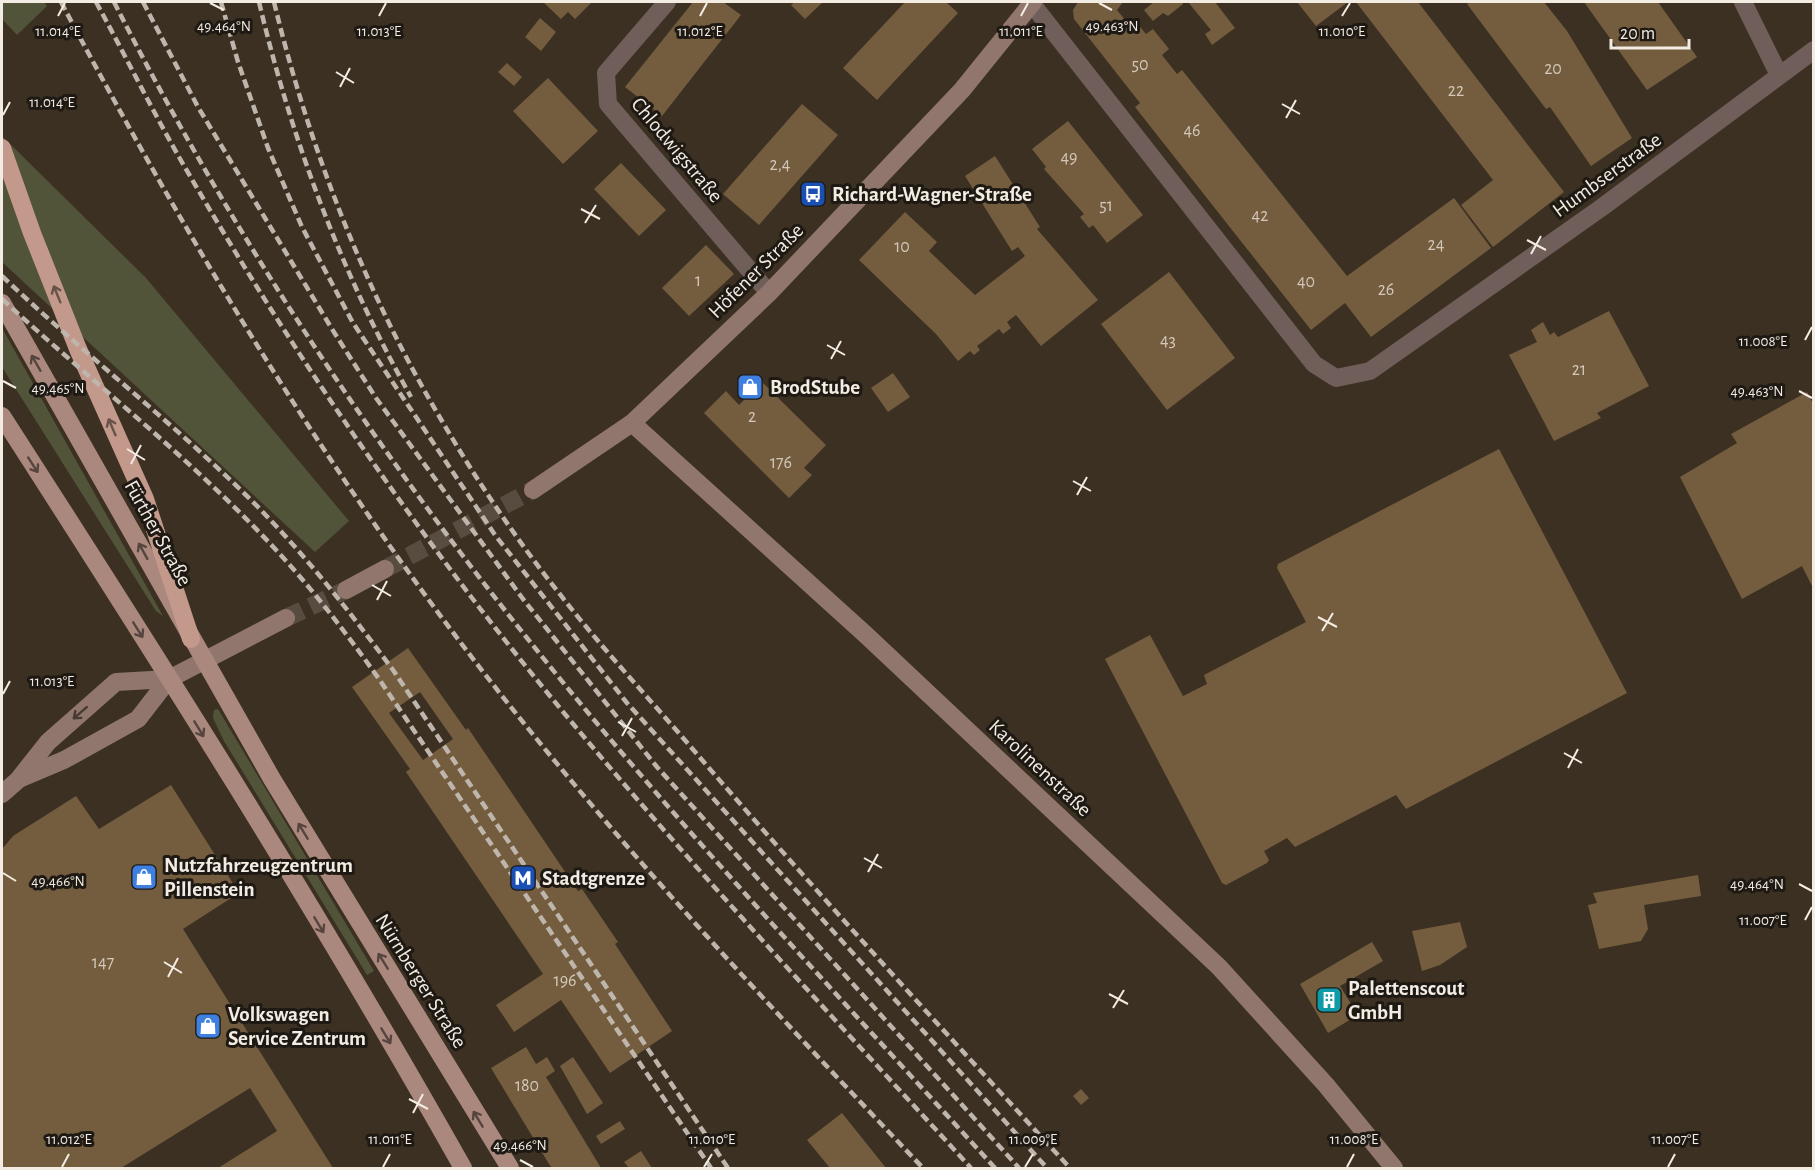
<svg xmlns="http://www.w3.org/2000/svg" width="1815" height="1170" viewBox="0 0 1815 1170" font-family="'Alegreya Sans',sans-serif">
<style>
.green{fill:#525439}
.building{fill:#745d3f;fill-rule:evenodd}
.lines{fill:none;stroke-linecap:round;stroke-linejoin:round}
.secondary-tunnel{stroke:#574c3f;stroke-width:18;stroke-dasharray:18 9;stroke-linecap:butt}
.street{stroke:#6f5e59;stroke-width:18}
.secondary{stroke:#91766e;stroke-width:18}
.primary{stroke:#ab887e;stroke-width:18}
.highway{stroke:#c3998c;stroke-width:18}
.rail{stroke:#beb6ac;stroke-width:4.5;stroke-dasharray:9 4.5;stroke-linecap:butt}
.oneway{stroke:#685349}
.oneway2{stroke:#56453e}
.oneway3{stroke:#463a33}
.ticks{fill:none;stroke:#f3ece3;stroke-width:2}
.labels{text-anchor:middle;dominant-baseline:central;stroke-width:6;stroke-linejoin:round;paint-order:stroke}
.number-label{font-size:18px;fill:#d3c8ba}
.street-label{font-size:21px;fill:#f3ece3;stroke:#1e1913}
.poi-label{font-size:21px;font-weight:bold;fill:#f3ece3;stroke:#1e1913;text-anchor:start}
.ticks-label{font-size:15px;text-anchor:middle;fill:#f3ece3;stroke:#1e1913;stroke-width:6;stroke-linejoin:round;paint-order:stroke}
</style>
<rect width="100%" height="100%" fill="#3b3022"/>
<!-- green -->
<g class="green">
<path d="M 2,2 L 44,2 L 47,6 L 17,35 L 2,19 Z"/>
<path d="M 2,136 L 146,278 L 349,521 L 315,552 L 2,262 Z"/>
<path d="M 2,328 L 163,616 L 156,611 L 2,367 Z"/>
<path d="M 218,709 L 374,971 L 367,975 L 224,741 L 213,718 L 214,710 Z"/>
</g>
<!-- building -->
<g class="building">
<path d="M 543,2 L 592,2 L 575,19 L 568,12 L 561,19 Z"/>
<path d="M 693,2 L 723,2 L 741,15 L 662,116 L 625,87 Z"/>
<path d="M 795,2 L 823,2 L 805,19 L 791,5 Z"/>
<path d="M 905,2 L 946,2 L 958,13 L 877,100 L 843,68 Z"/>
<path d="M 1078,2 L 1123,2 L 1117,10 L 1130,26 L 1136,22 L 1146,34 L 1153,29 L 1169,49 L 1162,55 L 1177,74 L 1182,70 L 1347,276 L 1454,198 L 1491,248 L 1371,337 L 1345,303 L 1311,330 L 1135,107 L 1140,103 L 1074,19 L 1073,10 Z"/>
<path d="M 1154,2 L 1182,2 L 1183,4 L 1168,16 L 1163,13 L 1153,21 L 1144,10 Z"/>
<path d="M 1188,2 L 1215,2 L 1235,28 L 1212,45 L 1205,34 L 1211,30 Z"/>
<path d="M 1297,2 L 1348,2 L 1316,26 Z"/>
<path d="M 1356,2 L 1418,2 L 1564,192 L 1493,247 L 1461,205 L 1493,180 Z"/>
<path d="M 1471,2 L 1544,2 L 1567,31 L 1632,138 L 1591,166 L 1550,107 L 1546,109 L 1467,4 Z"/>
<path d="M 1584,2 L 1658,2 L 1697,57 L 1647,90 Z"/>
<path d="M 540,18 L 556,32 L 541,51 L 525,37 Z"/>
<path d="M 507,63 L 522,77 L 514,86 L 498,72 Z"/>
<path d="M 548,78 L 598,131 L 563,164 L 513,111 Z"/>
<path d="M 802,104 L 838,135 L 759,225 L 723,194 Z"/>
<path d="M 1068,121 L 1143,215 L 1107,243 L 1093,225 L 1089,228 L 1080,217 L 1084,214 L 1044,169 L 1046,167 L 1032,149 Z"/>
<path d="M 995,156 L 1040,227 L 1037,229 L 1098,300 L 1041,346 L 1016,315 L 1007,322 L 1011,328 L 1003,334 L 999,329 L 977,346 L 980,350 L 974,355 L 970,351 L 958,361 L 936,334 L 859,260 L 905,212 L 937,242 L 929,251 L 975,295 L 1025,256 L 1018,247 L 1012,251 L 965,176 Z"/>
<path d="M 621,163 L 666,210 L 639,236 L 594,189 Z"/>
<path d="M 706,245 L 734,274 L 689,316 L 662,288 Z"/>
<path d="M 1169,272 L 1235,358 L 1167,410 L 1101,324 Z"/>
<path d="M 1609,311 L 1649,386 L 1597,413 L 1601,418 L 1554,441 L 1509,355 L 1537,342 L 1531,330 L 1543,322 L 1550,335 L 1554,332 L 1558,337 Z"/>
<path d="M 893,373 L 910,397 L 888,412 L 871,388 Z"/>
<path d="M 754,374 L 826,445 L 804,468 L 812,475 L 789,498 L 704,413 L 726,391 L 739,405 L 750,394 L 742,386 Z"/>
<path d="M 1807,392 L 1814,406 L 1814,590 L 1802,566 L 1742,599 L 1680,477 L 1737,443 L 1731,434 Z"/>
<path d="M 1499,449 L 1627,693 L 1406,809 L 1396,795 L 1295,847 L 1287,838 L 1264,851 L 1269,860 L 1267,863 L 1226,885 L 1222,883 L 1105,659 L 1150,635 L 1183,696 L 1207,684 L 1204,675 L 1306,622 L 1277,568 L 1278,564 Z"/>
<path d="M 408,648 L 466,730 L 468,728 L 578,891 L 582,889 L 618,942 L 615,944 L 672,1031 L 610,1073 L 561,1000 L 514,1032 L 496,1005 L 543,974 L 406,772 L 410,769 L 352,687 ZM 420,692 L 453,739 L 423,760 L 389,713 Z"/>
<path d="M 171,785 L 239,893 L 183,929 L 333,1168 L 218,1168 L 277,1131 L 250,1088 L 121,1168 L 2,1168 L 2,849 L 13,836 L 76,796 L 99,829 Z"/>
<path d="M 1698,875 L 1701,896 L 1644,905 L 1648,929 L 1641,941 L 1599,949 L 1588,905 L 1597,903 L 1593,893 Z"/>
<path d="M 1460,922 L 1467,947 L 1440,965 L 1422,971 L 1412,931 Z"/>
<path d="M 1372,942 L 1383,961 L 1340,986 L 1358,1015 L 1328,1033 L 1300,984 Z"/>
<path d="M 526,1047 L 536,1064 L 547,1057 L 555,1071 L 546,1077 L 601,1168 L 552,1168 L 549,1164 L 491,1068 Z"/>
<path d="M 573,1057 L 603,1103 L 587,1114 L 560,1066 Z"/>
<path d="M 1081,1089 L 1089,1098 L 1081,1105 L 1073,1096 Z"/>
<path d="M 842,1113 L 886,1168 L 830,1168 L 807,1140 Z"/>
<path d="M 620,1121 L 625,1129 L 601,1144 L 596,1136 Z"/>
<path d="M 641,1151 L 652,1168 L 629,1168 L 624,1162 Z"/>
</g>
<g class="lines">
<!-- secondary-tunnel -->
<g class="secondary-tunnel">
<path d="M 385,569 L 533,490"/>
<path d="M 286,618 L 346,590"/>
</g>
<!-- street -->
<g class="street">
<path d="M 667,2 L 606,73 L 608,104 L 769,293"/>
<path d="M 1743,2 L 1779,75"/>
<path d="M 1032,4 L 1314,364 L 1336,378 L 1370,371 L 1601,208 L 1814,50"/>
</g>
<!-- secondary -->
<g class="secondary">
<path d="M 632,423 L 866,635 L 1219,967 L 1326,1085 L 1394,1168"/>
<path d="M 533,490 L 632,423 L 769,293 L 962,90 L 1033,2"/>
<path d="M 346,590 L 385,569"/>
<path d="M 19,779 L 64,760 L 138,719 L 169,679"/>
<path d="M 2,794 L 18,780 L 48,742 L 116,682 L 169,679 L 286,618"/>
</g>
<!-- primary -->
<g class="primary">
<path d="M 2,303 L 272,779 L 510,1168"/>
<path d="M 2,416 C 161,663 319,912 463,1168"/>
</g>
<!-- highway -->
<path class="highway" d="M 2,148 L 32,233 L 78,349 L 145,499 L 191,639"/>
<!-- rail -->
<g class="rail">
<path d="M 61,2 C 183,232 318,458 477,664 C 615,842 769,1006 923,1168"/>
<path d="M 96,2 C 124,53 150,106 179,157 C 267,310 365,458 472,598 C 626,798 801,982 971,1168"/>
<path d="M 114,2 C 228,227 369,441 527,638 C 674,822 837,994 995,1168"/>
<path d="M 143,2 L 198,107 L 332,329 L 376,398 L 523,599 L 657,767 L 1019,1168"/>
<path d="M 221,2 L 238,62 L 268,148 L 302,227 L 353,323 L 495,535 L 627,703 L 1047,1168"/>
<path d="M 259,2 C 292,141 341,272 411,397"/>
<path d="M 274,2 C 309,147 365,292 442,421 C 477,481 516,539 559,593 C 600,646 646,695 690,746 C 814,890 942,1029 1070,1168"/>
<path d="M 2,276 C 84,354 175,424 256,505 C 306,556 350,612 393,670 L 728,1168"/>
<path d="M 2,299 C 93,383 192,459 277,551 C 314,591 347,634 379,679 L 711,1168"/>
</g>
</g>
<!-- one-way arrows -->
<defs><path id="oneway-shaft" d="M-6 0H5M1.5-3L5.5 0L1.5 3" fill="none" stroke-width="1.6" stroke-linecap="round" stroke-linejoin="round" transform="scale(1.5)"/></defs>
<g class="oneway">
<use href="#oneway-shaft" transform="translate(57 294) rotate(-112)"/>
<use href="#oneway-shaft" transform="translate(112 427) rotate(-113)"/>
</g>
<g class="oneway2">
<use href="#oneway-shaft" transform="translate(36 363) rotate(-120)"/>
<use href="#oneway-shaft" transform="translate(33 465) rotate(57)"/>
<use href="#oneway-shaft" transform="translate(143 551) rotate(-119)"/>
<use href="#oneway-shaft" transform="translate(138 630) rotate(58)"/>
<use href="#oneway-shaft" transform="translate(199 729) rotate(59)"/>
<use href="#oneway-shaft" transform="translate(303 831) rotate(-121)"/>
<use href="#oneway-shaft" transform="translate(319 925) rotate(59)"/>
<use href="#oneway-shaft" transform="translate(383 961) rotate(-122)"/>
<use href="#oneway-shaft" transform="translate(386 1036) rotate(59)"/>
<use href="#oneway-shaft" transform="translate(478 1119) rotate(-121)"/>
</g>
<use class="oneway3" href="#oneway-shaft" transform="translate(80 713) rotate(139)"/>
<!-- ticks -->
<path class="ticks" d="M 210,3 L 224,10M 1099,3 L 1112,10M 58,16 L 65,3M 379,16 L 386,3M 700,16 L 707,3M 1021,16 L 1028,3M 1342,16 L 1350,3M 336,72 L 354,83M 340,87 L 350,68M 1282,104 L 1300,114M 3,115 L 10,102M 1286,118 L 1296,100M 581,209 L 600,219M 585,223 L 596,205M 1527,240 L 1546,250M 1531,254 L 1541,236M 1805,340 L 1812,327M 827,345 L 845,355M 831,359 L 841,341M 3,381 L 16,388M 1799,391 L 1812,398M 127,449 L 145,460M 131,464 L 141,445M 1073,481 L 1091,491M 1077,495 L 1087,477M 372,585 L 391,596M 377,600 L 387,581M 1318,617 L 1337,627M 1322,631 L 1333,613M 3,694 L 10,681M 618,722 L 636,732M 622,736 L 632,718M 1564,753 L 1582,763M 1568,768 L 1578,749M 864,858 L 882,868M 868,872 L 878,854M 3,873 L 16,881M 1799,884 L 1812,891M 1805,920 L 1812,907M 164,962 L 182,973M 168,977 L 178,958M 1109,994 L 1128,1004M 1113,1008 L 1124,990M 409,1099 L 428,1109M 413,1113 L 423,1094M 520,1160 L 533,1167M 62,1167 L 69,1154M 383,1167 L 390,1154M 704,1167 L 712,1154M 1025,1167 L 1033,1154M 1347,1167 L 1354,1154M 1668,1167 L 1675,1154"/>
<!-- icons -->
<defs>
<g id="bus-square" transform="scale(1.35)"><rect x="-9" y="-9" width="18" height="18" rx="4" fill="#1a4fb4" stroke="#1e1913"/><path d="M-5-6H5V4H4V6H2V4H-2V6H-4V4H-5ZM-3.5-4V0h7V-4ZM-3.5 1.2v1.5H-2V1.2ZM2 1.2v1.5H3.5V1.2Z" fill="#fff"/></g>
<g id="shop-square" transform="scale(1.35)"><rect x="-9" y="-9" width="18" height="18" rx="4" fill="#3f7fe0" stroke="#1e1913"/><path d="M-5-2.5h2.3a2.7 3.5 0 0 1 5.4 0H5L5.5 6h-11ZM-1.5-2.5h3a1.5 2.3 0 0 0-3 0Z" fill="#fff"/></g>
<g id="metro-square" transform="scale(1.35)"><rect x="-9" y="-9" width="18" height="18" rx="4" fill="#1a4fb4" stroke="#1e1913"/><path d="M-5.5 5V-5H-3L0 0L3-5H5.5V5H3V-.5L0 4L-3-.5V5Z" fill="#fff"/></g>
<g id="building-square" transform="scale(1.35)"><rect x="-9" y="-9" width="18" height="18" rx="4" fill="#0f9aa8" stroke="#1e1913"/><path d="M-4-6H4V6H1V3H-1V6H-4ZM-2.5-4.3h1.7v1.8h-1.7ZM.8-4.3h1.7v1.8H.8ZM-2.5-1h1.7V.8h-1.7ZM.8-1h1.7V.8H.8Z" fill="#fff"/></g>
</defs>
<g fill-rule="evenodd">
<use href="#bus-square" x="813" y="194"/>
<use href="#shop-square" x="750" y="387"/>
<use href="#shop-square" x="144" y="877"/>
<use href="#metro-square" x="523" y="878"/>
<use href="#building-square" x="1329" y="1000"/>
<use href="#shop-square" x="208" y="1026"/>
</g>
<g class="labels">
<!-- number labels -->
<g class="number-label">
<text x="1140" y="65">50</text>
<text x="1553" y="69">20</text>
<text x="1456" y="91">22</text>
<text x="1192" y="131">46</text>
<text x="1069" y="158">49</text>
<text x="780" y="165">2,4</text>
<text x="1106" y="206">51</text>
<text x="1260" y="216">42</text>
<text x="1436" y="245">24</text>
<text x="902" y="247">10</text>
<text x="698" y="281">1</text>
<text x="1306" y="282">40</text>
<text x="1386" y="290">26</text>
<text x="1168" y="341">43</text>
<text x="1579" y="370">21</text>
<text x="752" y="417">2</text>
<text x="781" y="463">176</text>
<text x="103" y="963">147</text>
<text x="565" y="981">196</text>
<text x="527" y="1086">180</text>
</g>
<!-- street labels -->
<g class="street-label">
<text transform="translate(677 150) rotate(50)">Chlodwigstraße</text>
<text transform="translate(1607 175) rotate(-36)">Humbserstraße</text>
<text transform="translate(756 271) rotate(-45)">Höfener Straße</text>
<text transform="translate(158 533) rotate(61)">Fürther Straße</text>
<text transform="translate(1040 768) rotate(43)">Karolinenstraße</text>
<text transform="translate(421 981) rotate(58)">Nürnberger Straße</text>
</g>
<!-- poi labels -->
<g class="poi-label">
<text x="832" y="194">Richard-Wagner-Straße</text>
<text x="770" y="387">BrodStube</text>
<text x="164" y="865">Nutzfahrzeugzentrum<tspan x="164" dy="24">Pillenstein</tspan></text>
<text x="542" y="878">Stadtgrenze</text>
<text x="1348" y="988">Palettenscout<tspan x="1348" dy="24">GmbH</tspan></text>
<text x="228" y="1014">Volkswagen<tspan x="228" dy="24">Service Zentrum</tspan></text>
</g>
</g>
<g class="ticks-label">
<text x="224" y="31">49.464°N</text>
<text x="1112" y="31">49.463°N</text>
<text x="58" y="36">11.014°E</text>
<text x="379" y="36">11.013°E</text>
<text x="700" y="36">11.012°E</text>
<text x="1021" y="36">11.011°E</text>
<text x="1342" y="36">11.010°E</text>
<text x="52" y="107">11.014°E</text>
<text x="1763" y="346">11.008°E</text>
<text x="58" y="393">49.465°N</text>
<text x="1757" y="396">49.463°N</text>
<text x="52" y="686">11.013°E</text>
<text x="58" y="886">49.466°N</text>
<text x="1757" y="889">49.464°N</text>
<text x="1763" y="925">11.007°E</text>
<text x="69" y="1144">11.012°E</text>
<text x="390" y="1144">11.011°E</text>
<text x="712" y="1144">11.010°E</text>
<text x="1033" y="1144">11.009°E</text>
<text x="1354" y="1144">11.008°E</text>
<text x="1675" y="1144">11.007°E</text>
<text x="520" y="1150">49.466°N</text>
</g>
<!-- border -->
<rect width="1815" height="1170" fill="none" stroke="#f3ece3" stroke-width="6"/>
<!-- scale -->
<path d="M1611 39v9h78v-9" fill="none" stroke="#f3ece3" stroke-width="3"/>
<text x="1620" y="39" font-size="18" fill="#f3ece3" stroke="#1e1913" stroke-width="4.5" paint-order="stroke">20 m</text>
</svg>
